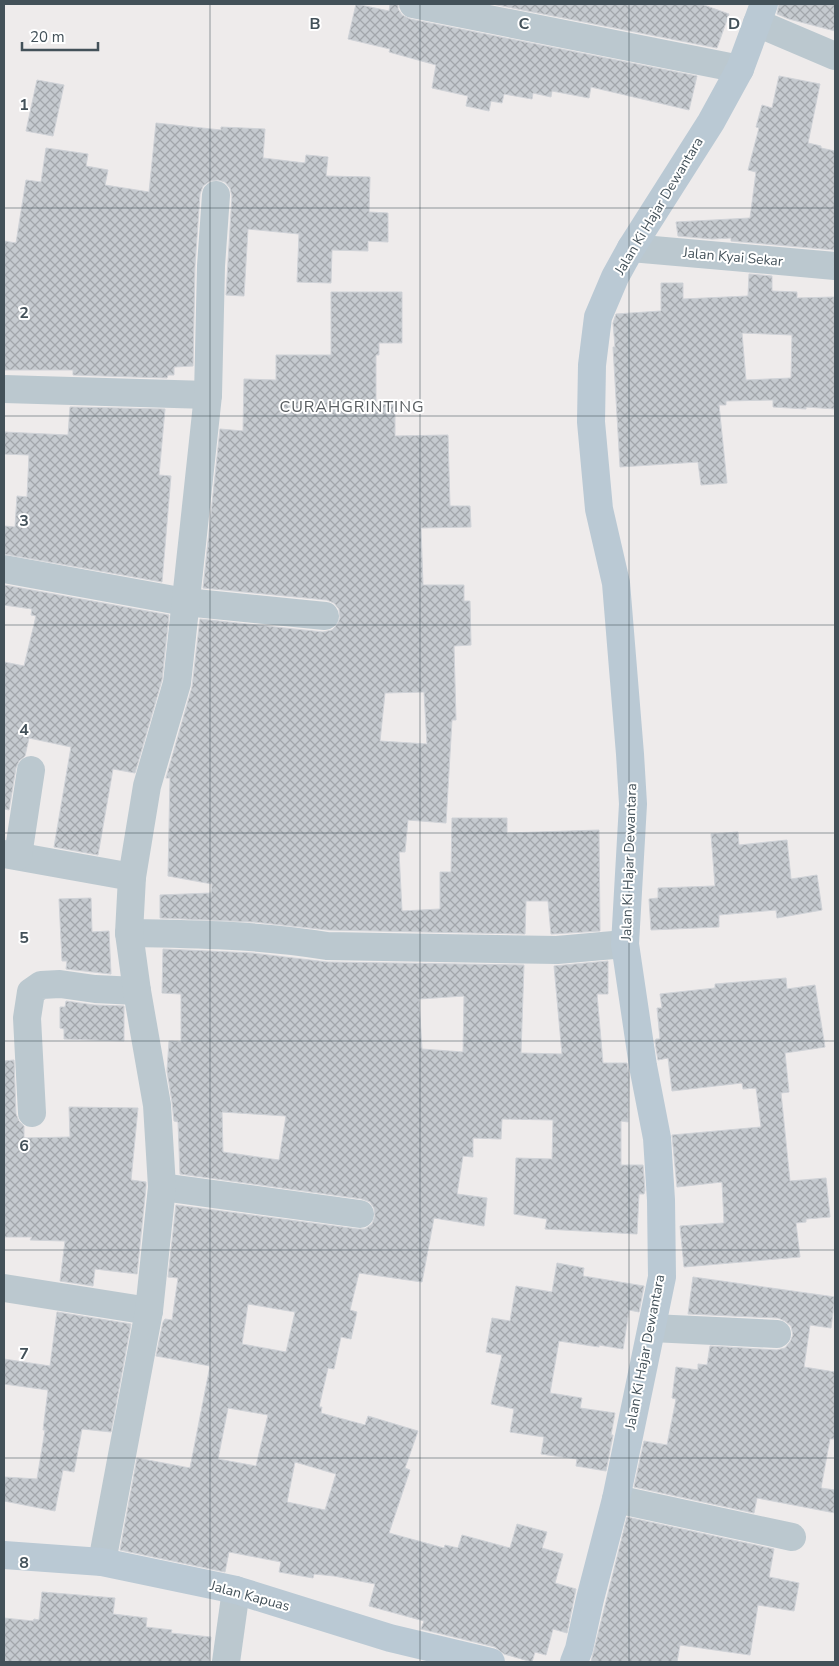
<svg xmlns="http://www.w3.org/2000/svg" width="839" height="1666" viewBox="0 0 839 1666" font-family="'Nunito Sans',sans-serif">
<style>
.building{fill:url(#building-cross-hatch);stroke:#cfd2d7;fill-rule:evenodd}
.lines{fill:none;stroke-linecap:round;stroke-linejoin:round}
.street{stroke:#bbc8cf;stroke-width:28}
.secondary{stroke:#bac9d4;stroke-width:28}
.grid{fill:none;stroke:#435159;stroke-width:1;stroke-opacity:0.55}
.labels{text-anchor:middle;dominant-baseline:central;stroke-width:4;stroke-linejoin:round;paint-order:stroke}
.street-label{font-size:14px;fill:#435159;stroke:#fff}
.quarter-label{font-size:16px;letter-spacing:1px;fill:#585d60;stroke:#fff}
.grid-label{font-size:16px;text-anchor:middle;font-weight:bold;fill:#435159;stroke:#fff;stroke-width:4;stroke-linejoin:round;paint-order:stroke}
</style>
<defs>
<pattern id="building-cross-hatch" width="8" height="8" patternUnits="userSpaceOnUse" patternTransform="scale(1.25)"><rect width="8" height="8" fill="#c5cacf"/><path d="M0 0l8 8M0 8l8-8" fill="none" stroke="#a2a6ab"/></pattern>
</defs>
<rect width="100%" height="100%" fill="#eeebeb"/>
<!-- building -->
<g class="building">
<path d="M 356,4 L 389,11 L 390,4 L 398,4 L 398,9 L 402,15 L 410,19 L 697,76 L 689,110 L 591,87 L 589,98 L 552,91 L 551,97 L 533,93 L 532,99 L 504,94 L 502,103 L 491,101 L 489,111 L 466,106 L 468,96 L 432,88 L 436,65 L 389,52 L 390,49 L 348,39 Z"/>
<path d="M 492,4 L 701,4 L 729,14 L 717,48 Z"/>
<path d="M 779,4 L 835,4 L 835,31 L 789,19 L 777,14 Z"/>
<path d="M 779,76 L 820,84 L 808,143 L 821,146 L 821,148 L 835,151 L 835,250 L 731,241 L 731,238 L 712,239 L 678,236 L 676,222 L 750,218 L 756,172 L 748,170 L 759,128 L 756,127 L 762,105 L 772,108 Z"/>
<path d="M 37,80 L 64,85 L 53,136 L 26,131 Z"/>
<path d="M 156,123 L 221,130 L 221,127 L 265,129 L 263,158 L 305,163 L 306,155 L 328,157 L 326,176 L 370,177 L 369,212 L 388,213 L 388,242 L 368,241 L 368,251 L 332,250 L 331,283 L 297,282 L 299,234 L 248,229 L 244,296 L 226,295 L 232,196 L 230,188 L 225,182 L 218,180 L 210,181 L 203,186 L 200,194 L 195,266 L 193,366 L 174,367 L 174,375 L 168,375 L 167,378 L 73,375 L 73,370 L 4,370 L 4,241 L 16,243 L 26,180 L 41,182 L 46,148 L 88,154 L 86,166 L 108,170 L 105,185 L 149,192 Z"/>
<path d="M 749,274 L 772,276 L 772,291 L 797,292 L 797,298 L 835,297 L 835,409 L 806,407 L 806,409 L 773,407 L 773,400 L 726,401 L 726,405 L 719,405 L 727,483 L 701,485 L 698,462 L 620,467 L 613,347 L 615,347 L 613,323 L 616,314 L 661,311 L 661,283 L 683,283 L 683,299 L 748,296 ZM 742,333 L 792,335 L 791,378 L 746,380 Z"/>
<path d="M 331,292 L 402,292 L 402,343 L 379,343 L 379,355 L 376,355 L 376,404 L 395,404 L 395,436 L 448,435 L 450,506 L 470,506 L 471,527 L 421,528 L 423,585 L 464,585 L 464,601 L 470,601 L 471,645 L 454,646 L 456,720 L 452,720 L 446,823 L 408,820 L 405,852 L 399,852 L 402,911 L 440,909 L 440,872 L 451,872 L 452,818 L 507,818 L 507,833 L 599,830 L 600,931 L 551,934 L 548,901 L 526,901 L 525,934 L 328,930 L 254,922 L 160,918 L 160,895 L 211,893 L 212,884 L 168,876 L 170,778 L 166,778 L 192,687 L 200,619 L 323,632 L 332,630 L 337,625 L 340,618 L 339,609 L 334,603 L 327,600 L 203,588 L 220,429 L 243,431 L 244,379 L 276,380 L 276,355 L 331,355 ZM 424,692 L 427,744 L 380,741 L 385,693 Z"/>
<path d="M 70,407 L 165,409 L 159,475 L 171,476 L 162,582 L 4,554 L 4,526 L 15,527 L 17,496 L 27,497 L 29,455 L 4,454 L 4,432 L 68,435 Z"/>
<path d="M 4,585 L 169,615 L 162,680 L 135,773 L 113,769 L 98,855 L 54,847 L 71,747 L 29,738 L 25,756 L 19,761 L 16,768 L 9,810 L 4,809 L 4,662 L 24,666 L 36,616 L 31,615 L 32,609 L 4,605 Z"/>
<path d="M 738,832 L 739,845 L 787,840 L 791,879 L 817,875 L 822,910 L 777,918 L 776,910 L 719,915 L 719,927 L 651,930 L 649,899 L 658,898 L 658,888 L 715,886 L 711,834 Z"/>
<path d="M 91,898 L 92,932 L 109,931 L 111,974 L 66,969 L 67,961 L 62,961 L 59,899 Z"/>
<path d="M 163,949 L 252,953 L 327,962 L 524,965 L 521,1053 L 562,1054 L 554,966 L 608,961 L 608,994 L 597,994 L 603,1063 L 627,1063 L 629,1077 L 628,1122 L 621,1121 L 621,1165 L 643,1165 L 645,1190 L 644,1194 L 639,1194 L 637,1234 L 545,1229 L 547,1219 L 514,1214 L 516,1158 L 552,1159 L 553,1120 L 502,1119 L 501,1139 L 473,1138 L 473,1157 L 463,1156 L 457,1194 L 487,1198 L 484,1226 L 434,1218 L 422,1282 L 359,1273 L 350,1310 L 357,1312 L 351,1339 L 341,1337 L 334,1369 L 328,1368 L 319,1407 L 322,1407 L 321,1413 L 365,1425 L 368,1416 L 418,1431 L 405,1468 L 410,1470 L 389,1533 L 444,1548 L 445,1545 L 458,1548 L 462,1535 L 510,1548 L 517,1524 L 547,1532 L 542,1548 L 563,1554 L 555,1583 L 576,1589 L 567,1633 L 553,1629 L 546,1655 L 535,1652 L 532,1662 L 504,1654 L 495,1647 L 421,1629 L 424,1621 L 369,1606 L 375,1584 L 334,1576 L 314,1574 L 313,1578 L 279,1572 L 281,1562 L 229,1552 L 225,1572 L 120,1550 L 137,1458 L 190,1468 L 210,1366 L 156,1356 L 163,1322 L 165,1319 L 172,1320 L 178,1278 L 168,1277 L 176,1205 L 358,1229 L 365,1229 L 372,1224 L 375,1216 L 374,1208 L 370,1202 L 362,1199 L 180,1174 L 178,1122 L 174,1121 L 172,1102 L 167,1071 L 169,1041 L 181,1042 L 181,994 L 162,993 ZM 464,996 L 463,1052 L 422,1049 L 419,999 ZM 222,1112 L 286,1116 L 279,1160 L 223,1152 ZM 248,1304 L 295,1312 L 286,1352 L 242,1344 ZM 228,1408 L 268,1415 L 256,1466 L 218,1459 ZM 295,1462 L 336,1474 L 325,1510 L 287,1502 Z"/>
<path d="M 786,978 L 787,989 L 815,985 L 825,1047 L 785,1053 L 789,1092 L 781,1093 L 790,1181 L 826,1178 L 830,1217 L 806,1219 L 806,1222 L 796,1223 L 800,1257 L 684,1267 L 680,1226 L 724,1223 L 722,1182 L 677,1187 L 672,1135 L 761,1127 L 756,1088 L 743,1089 L 742,1083 L 672,1091 L 668,1058 L 658,1060 L 655,1042 L 656,1039 L 660,1039 L 657,1008 L 662,1008 L 660,994 L 715,988 L 715,984 Z"/>
<path d="M 66,1001 L 94,1005 L 124,1006 L 124,1041 L 64,1039 L 64,1029 L 60,1028 L 60,1007 L 65,1007 Z"/>
<path d="M 14,1060 L 16,1114 L 19,1121 L 24,1126 L 24,1138 L 70,1137 L 69,1107 L 138,1108 L 131,1180 L 146,1182 L 146,1187 L 137,1274 L 95,1269 L 93,1286 L 60,1281 L 65,1241 L 30,1240 L 32,1237 L 4,1237 L 4,1061 Z"/>
<path d="M 557,1263 L 584,1268 L 583,1276 L 644,1286 L 639,1312 L 629,1310 L 623,1349 L 599,1345 L 599,1347 L 559,1341 L 550,1393 L 582,1398 L 580,1408 L 615,1413 L 611,1435 L 613,1435 L 606,1471 L 576,1466 L 577,1459 L 541,1454 L 544,1437 L 510,1432 L 514,1409 L 491,1404 L 502,1355 L 486,1352 L 492,1318 L 510,1321 L 516,1286 L 552,1292 Z"/>
<path d="M 693,1277 L 835,1297 L 831,1328 L 810,1325 L 804,1367 L 835,1372 L 835,1439 L 830,1439 L 821,1488 L 835,1490 L 835,1513 L 757,1498 L 754,1513 L 634,1487 L 644,1441 L 667,1445 L 676,1399 L 672,1398 L 676,1367 L 698,1370 L 698,1364 L 707,1365 L 710,1346 L 777,1350 L 785,1348 L 790,1342 L 793,1335 L 791,1326 L 785,1321 L 778,1318 L 688,1314 Z"/>
<path d="M 57,1312 L 131,1324 L 111,1432 L 82,1429 L 74,1472 L 63,1470 L 55,1511 L 4,1501 L 4,1477 L 37,1479 L 45,1430 L 43,1430 L 48,1390 L 4,1384 L 4,1359 L 50,1366 Z"/>
<path d="M 627,1517 L 774,1549 L 769,1577 L 799,1583 L 794,1611 L 758,1605 L 750,1655 L 680,1645 L 677,1662 L 591,1662 Z"/>
<path d="M 42,1592 L 115,1598 L 113,1614 L 147,1618 L 146,1627 L 172,1630 L 171,1633 L 211,1637 L 209,1662 L 4,1662 L 4,1618 L 33,1621 L 34,1619 L 39,1620 Z"/>
</g>
<g class="lines">
<!-- street -->
<g class="street">
<path d="M 413,4 L 740,69"/>
<path d="M 757,23 L 835,56"/>
<path d="M 631,248 L 835,266"/>
<path d="M 4,389 L 208,395"/>
<path d="M 4,569 L 185,602 L 325,616"/>
<path d="M 4,854 L 132,877"/>
<path d="M 18,856 L 31,770"/>
<path d="M 129,933 C 195,934 261,935 327,946 L 557,950 L 625,944"/>
<path d="M 32,1113 L 27,1018 L 31,992 L 41,985 L 60,984 L 95,989 L 137,991"/>
<path d="M 162,1187 L 360,1214"/>
<path d="M 4,1288 L 149,1311"/>
<path d="M 652,1328 L 777,1334"/>
<path d="M 616,1499 L 792,1537"/>
<path d="M 102,1562 L 149,1311 L 162,1187 L 157,1105 L 137,991 L 129,933 L 132,877 L 147,786 L 177,683 L 208,395 L 211,266 L 216,195"/>
<path d="M 226,1662 L 236,1590"/>
</g>
<!-- secondary -->
<g class="secondary">
<path d="M 4,1555 L 102,1562 L 236,1590 L 390,1638 L 491,1662"/>
<path d="M 574,1662 L 579,1649 L 590,1599 L 616,1499 L 662,1277 L 661,1200 L 657,1138 L 643,1066 L 625,944 L 633,804 L 630,754 L 616,583 L 599,509 L 591,422 L 592,365 L 598,317 L 615,277 L 631,248 L 711,122 L 740,69 L 764,4"/>
</g>
</g>
<!-- grid -->
<path class="grid" d="M 210,4 L 210,1662M 420,4 L 420,1662M 629,4 L 629,1662M 4,208 L 835,208M 4,416 L 835,416M 4,625 L 835,625M 4,833 L 835,833M 4,1041 L 835,1041M 4,1250 L 835,1250M 4,1458 L 835,1458"/>
<g class="labels">
<!-- street labels -->
<g class="street-label">
<text transform="translate(659 206) rotate(-59)">Jalan Ki Hajar Dewantara</text>
<text transform="translate(733 257) rotate(5)">Jalan Kyai Sekar</text>
<text transform="translate(629 862) rotate(-88)">Jalan Ki Hajar Dewantara</text>
<text transform="translate(645 1352) rotate(-79)">Jalan Ki Hajar Dewantara</text>
<text transform="translate(250 1596) rotate(15)">Jalan Kapuas</text>
</g>
<!-- quarter labels -->
<g class="quarter-label">
<text x="352" y="407">CURAHGRINTING</text>
</g>
</g>
<g class="grid-label">
<text x="315" y="29">B</text>
<text x="524" y="29">C</text>
<text x="734" y="29">D</text>
<text x="24" y="110">1</text>
<text x="24" y="318">2</text>
<text x="24" y="526">3</text>
<text x="24" y="735">4</text>
<text x="24" y="943">5</text>
<text x="24" y="1151">6</text>
<text x="24" y="1359">7</text>
<text x="24" y="1568">8</text>
</g>
<!-- border -->
<rect width="839" height="1666" fill="none" stroke="#435159" stroke-width="10"/>
<!-- scale -->
<path d="M22 42v8h76v-8" fill="none" stroke="#435159" stroke-width="2.5"/>
<text x="30" y="42" font-size="15" fill="#435159" stroke="#ffffff" stroke-width="4" paint-order="stroke">20 m</text>
</svg>
